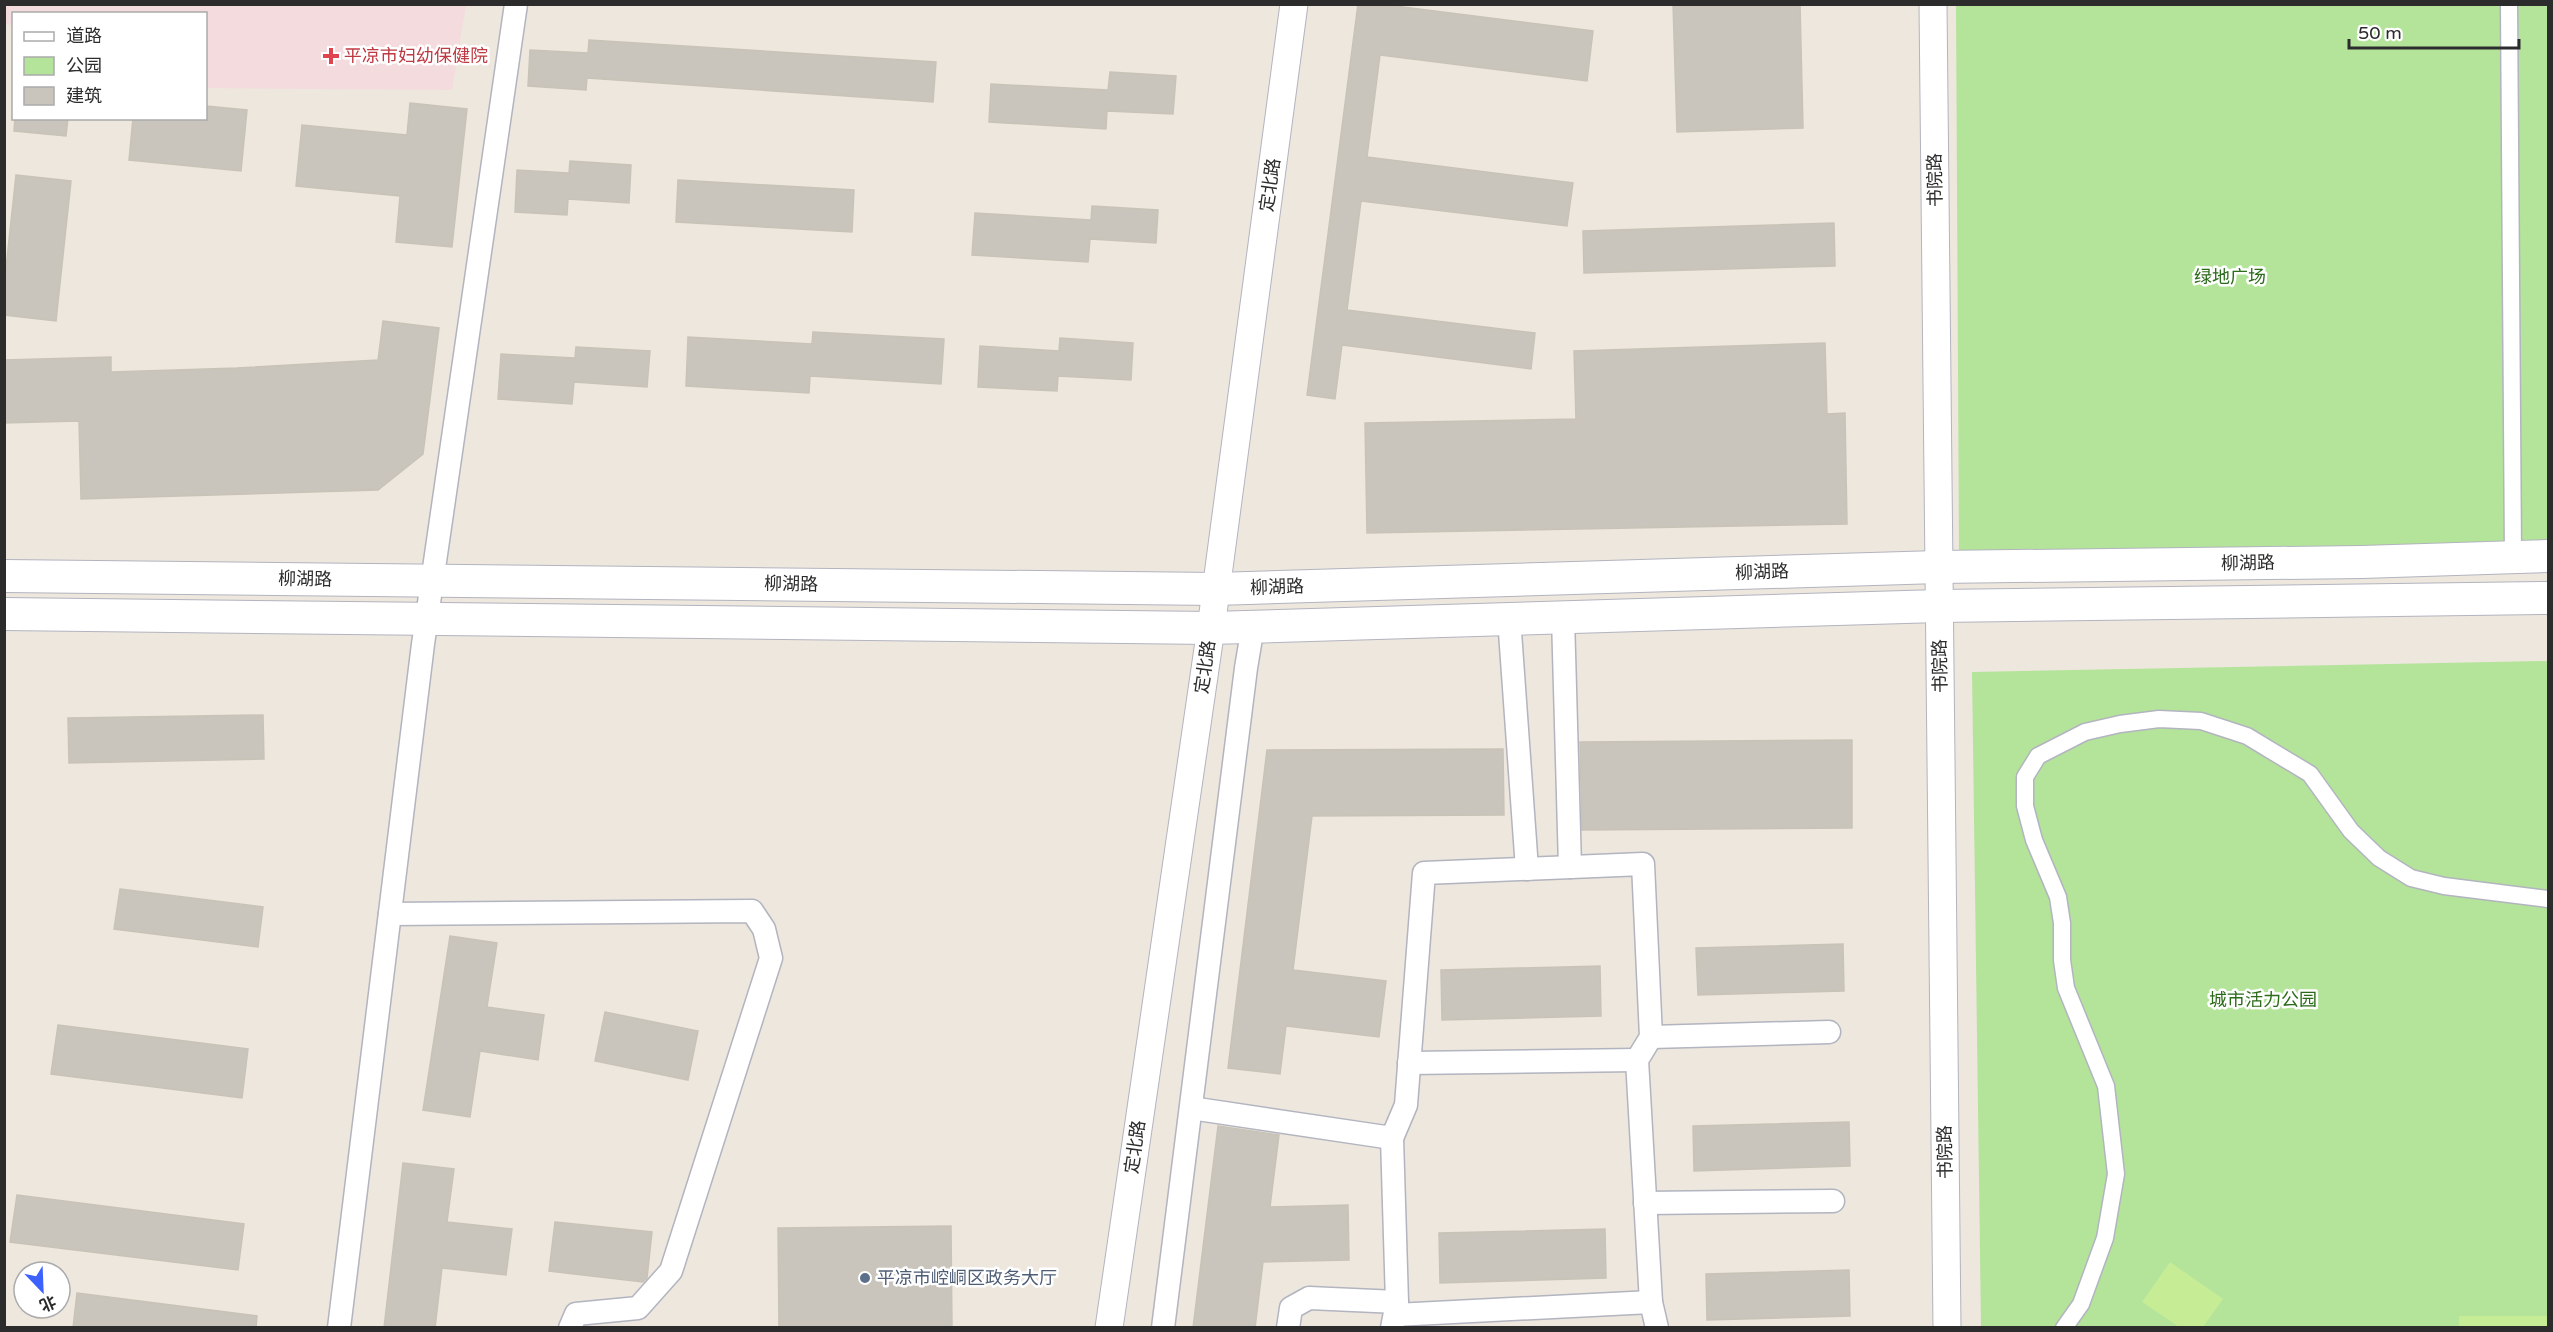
<svg xmlns="http://www.w3.org/2000/svg" width="2553" height="1332" viewBox="0 0 2553 1332" font-family="'Varela Round','Noto Sans SC',sans-serif">
<style>
.medical{fill:#f4dbdd}
.green{fill:#b4e49a}
.pitch{fill:#c7ec96}
.building{fill:#c9c5bc;stroke:#c9c3b7;stroke-width:1.5}
.lines{fill:none;stroke-linecap:round;stroke-linejoin:round}
.pedestrian-casing{stroke:#b2b4bf;stroke-width:19}
.minor-casing{stroke:#b2b4bf;stroke-width:25}
.tertiary-casing{stroke:#b2b4bf;stroke-width:29}
.secondary-casing{stroke:#b2b4bf;stroke-width:34}
.pedestrian{stroke:#fff;stroke-width:16}
.minor{stroke:#fff;stroke-width:22}
.tertiary{stroke:#fff;stroke-width:27}
.secondary{stroke:#fff;stroke-width:32}
.health-dot{fill:#e0444e;stroke:#fff;stroke-width:2}
.service-dot{fill:#5c6f8a;stroke:#fff;stroke-width:2}
.labels{text-anchor:middle;dominant-baseline:central;stroke-width:5;stroke-linejoin:round;paint-order:stroke}
.health-label{font-size:18px;fill:#be3a42;stroke:#fff;text-anchor:start}
.street-label{font-size:18px;fill:#2c2c2c;stroke:#fff}
.park-label{font-size:18px;fill:#2b6b1a;stroke:#fff}
.service-label{font-size:18px;fill:#4e5e75;stroke:#fff;text-anchor:start}
</style>
<rect width="100%" height="100%" fill="#ede7de"/>
<!-- medical -->
<path class="medical" d="M 5,4 L 466,4 L 466,5 L 452,90 L 206,88 L 206,14 L 14,14 L 13,25 L 5,24 Z"/>
<!-- green -->
<g class="green">
<path d="M 1956,5 L 2548,5 L 2548,546 L 1959,552 Z"/>
<path d="M 2548,661 L 2548,1327 L 1981,1327 L 1972,672 Z"/>
</g>
<!-- pitch -->
<g class="pitch">
<path d="M 2170,1262 L 2223,1299 L 2203,1327 L 2179,1327 L 2142,1302 Z"/>
<rect x="2459" y="1316" width="89" height="11"/>
</g>
<!-- building -->
<g class="building">
<path d="M 1358,4 L 1379,4 L 1593,31 L 1587,81 L 1380,55 L 1367,157 L 1573,183 L 1567,226 L 1361,201 L 1347,310 L 1535,333 L 1531,369 L 1342,345 L 1335,399 L 1307,395 Z"/>
<path d="M 1673,4 L 1800,4 L 1803,128 L 1677,132 Z"/>
<path d="M 589,40 L 936,62 L 933,102 L 587,78 L 586,90 L 528,86 L 530,50 L 588,53 Z"/>
<path d="M 1110,72 L 1176,76 L 1173,114 L 1107,111 L 1106,129 L 989,122 L 991,84 L 1108,90 Z"/>
<path d="M 410,103 L 467,109 L 452,247 L 396,242 L 400,196 L 296,186 L 302,125 L 407,135 Z"/>
<path d="M 206,106 L 247,110 L 241,171 L 129,160 L 133,118 L 206,118 Z"/>
<path d="M 15,118 L 68,118 L 66,136 L 14,131 Z"/>
<path d="M 570,161 L 631,165 L 629,203 L 568,199 L 567,215 L 515,212 L 517,170 L 569,173 Z"/>
<path d="M 16,175 L 71,181 L 56,321 L 4,315 L 4,286 Z"/>
<path d="M 678,180 L 854,190 L 852,232 L 676,222 Z"/>
<path d="M 1092,206 L 1158,210 L 1156,243 L 1090,239 L 1088,262 L 972,255 L 975,213 L 1091,220 Z"/>
<path d="M 1834,223 L 1835,266 L 1584,273 L 1583,231 Z"/>
<path d="M 383,321 L 439,328 L 423,454 L 378,490 L 81,499 L 79,421 L 4,423 L 4,360 L 111,357 L 111,372 L 237,368 L 378,360 Z"/>
<path d="M 813,332 L 944,339 L 941,384 L 810,376 L 809,393 L 686,386 L 688,337 L 812,344 Z"/>
<path d="M 1060,338 L 1133,343 L 1131,380 L 1058,376 L 1057,391 L 978,387 L 980,346 L 1059,351 Z"/>
<path d="M 1825,343 L 1827,414 L 1845,413 L 1847,524 L 1367,533 L 1365,423 L 1576,419 L 1574,351 Z"/>
<path d="M 576,347 L 650,351 L 647,387 L 574,382 L 572,404 L 498,399 L 501,354 L 575,358 Z"/>
<path d="M 263,715 L 264,759 L 69,763 L 68,718 Z"/>
<path d="M 1852,740 L 1852,828 L 1582,830 L 1580,742 Z"/>
<path d="M 1503,749 L 1504,815 L 1312,816 L 1293,970 L 1386,981 L 1379,1037 L 1286,1026 L 1280,1074 L 1228,1068 L 1267,750 Z"/>
<path d="M 120,889 L 263,907 L 258,947 L 114,929 Z"/>
<path d="M 450,936 L 497,943 L 487,1007 L 544,1015 L 538,1060 L 480,1051 L 470,1117 L 423,1110 Z"/>
<path d="M 1843,944 L 1844,991 L 1698,995 L 1696,948 Z"/>
<path d="M 1600,966 L 1601,1016 L 1442,1020 L 1441,970 Z"/>
<path d="M 605,1012 L 698,1031 L 688,1080 L 595,1061 Z"/>
<path d="M 58,1025 L 248,1049 L 242,1098 L 51,1074 Z"/>
<path d="M 1849,1122 L 1850,1166 L 1694,1171 L 1693,1126 Z"/>
<path d="M 1218,1126 L 1279,1135 L 1270,1207 L 1348,1205 L 1349,1260 L 1263,1262 L 1255,1328 L 1193,1328 Z"/>
<path d="M 403,1163 L 454,1169 L 447,1222 L 512,1229 L 506,1275 L 442,1268 L 435,1328 L 384,1328 Z"/>
<path d="M 17,1195 L 244,1224 L 238,1270 L 10,1242 Z"/>
<path d="M 555,1222 L 652,1232 L 647,1278 L 643,1282 L 549,1271 Z"/>
<path d="M 951,1226 L 952,1328 L 779,1328 L 778,1228 Z"/>
<path d="M 1605,1229 L 1606,1278 L 1440,1283 L 1439,1233 Z"/>
<path d="M 1849,1270 L 1850,1316 L 1707,1320 L 1706,1274 Z"/>
<path d="M 77,1293 L 257,1316 L 256,1328 L 73,1328 Z"/>
</g>
<g class="lines">
<!-- pedestrian casing -->
<g class="pedestrian-casing">
<g id="pedestrian">
<path d="M 2509,4 L 2513,556"/>
<path d="M 2064,1328 L 2081,1304 L 2105,1238 L 2116,1174 L 2106,1086 L 2066,988 L 2062,960 L 2062,923 L 2058,897 L 2034,840 L 2025,806 L 2025,777 L 2038,756 L 2085,732 L 2120,724 L 2159,719 L 2201,721 L 2247,736 L 2310,774 L 2351,831 L 2379,858 L 2411,878 L 2444,886 L 2548,899"/>
</g>
</g>
<!-- minor casing -->
<g class="minor-casing">
<g id="minor">
<path d="M 1563,617 L 1570,867"/>
<path d="M 1509,618 L 1527,869"/>
<path d="M 390,914 L 752,911 L 764,929 L 771,958 L 671,1271 L 638,1308 L 576,1314 L 570,1328"/>
<path d="M 1651,1037 L 1829,1032"/>
<path d="M 1409,1063 L 1637,1060"/>
<path d="M 1191,1108 L 1392,1138 L 1406,1105 L 1424,873 L 1643,864 L 1651,1037 L 1637,1060 L 1651,1302 L 1657,1328"/>
<path d="M 1392,1138 L 1397,1302 L 1392,1328"/>
<path d="M 1645,1203 L 1833,1201"/>
<path d="M 1395,1315 L 1651,1302"/>
<path d="M 339,1328 L 423,644 L 516,4"/>
<path d="M 1163,1328 L 1246,668 L 1253,626"/>
<path d="M 1288,1328 L 1291,1308 L 1309,1298 L 1397,1302"/>
</g>
</g>
<!-- tertiary casing -->
<g class="tertiary-casing">
<g id="tertiary">
<path d="M 1933,4 L 1947,1328"/>
<path d="M 1109,1328 L 1211,628 L 1294,4"/>
</g>
</g>
<!-- secondary casing -->
<g class="secondary-casing">
<g id="secondary">
<path d="M 4,576 L 1216,589 L 1938,567 L 2362,562 L 2548,556"/>
<path d="M 4,614 L 1211,628 L 1939,606 L 2548,598"/>
</g>
</g>
<!-- pedestrian -->
<use href="#pedestrian" class="pedestrian"/>
<!-- minor -->
<use href="#minor" class="minor"/>
<!-- tertiary -->
<use href="#tertiary" class="tertiary"/>
<!-- secondary -->
<use href="#secondary" class="secondary"/>
</g>
<!-- markers -->
<path class="health-dot" d="M328 47h6v6h6v6h-6v6h-6v-6h-6v-6h6z"/>
<circle class="service-dot" cx="865" cy="1278" r="6"/>
<g class="labels">
<!-- health labels -->
<g class="health-label">
<text x="344" y="56">平凉市妇幼保健院</text>
</g>
<!-- street labels -->
<g class="street-label">
<text transform="translate(1935 180) rotate(-91)">书院路</text>
<text transform="translate(1270 185) rotate(-82)">定北路</text>
<text transform="translate(2248 563) rotate(-1)">柳湖路</text>
<text transform="translate(1762 572) rotate(-2)">柳湖路</text>
<text transform="translate(305 579) rotate(1)">柳湖路</text>
<text transform="translate(791 584) rotate(1)">柳湖路</text>
<text transform="translate(1277 587) rotate(-2)">柳湖路</text>
<text transform="translate(1940 666) rotate(-91)">书院路</text>
<text transform="translate(1205 667) rotate(-82)">定北路</text>
<text transform="translate(1135 1147) rotate(-82)">定北路</text>
<text transform="translate(1945 1152) rotate(-91)">书院路</text>
</g>
<!-- park labels -->
<g class="park-label">
<text x="2230" y="277">绿地广场</text>
<text x="2263" y="1000">城市活力公园</text>
</g>
<!-- service labels -->
<g class="service-label">
<text x="877" y="1278">平凉市崆峒区政务大厅</text>
</g>
</g>
<!-- border -->
<rect width="2553" height="1332" fill="none" stroke="#2c2c2c" stroke-width="12"/>
<!-- legend -->
<rect x="12" y="12" width="195" height="108" fill="#ffffff" stroke="#ababab" stroke-width="1.5"/>
<rect x="24" y="32" width="30" height="9" fill="#ffffff" stroke="#ababab" stroke-width="1.5"/>
<text x="66" y="42" font-size="18" fill="#2c2c2c">道路</text>
<rect x="24" y="57" width="30" height="18" fill="#b4e49a" stroke="#ababab" stroke-width="1.5"/>
<text x="66" y="72" font-size="18" fill="#2c2c2c">公园</text>
<rect x="24" y="87" width="30" height="18" fill="#c9c5bc" stroke="#ababab" stroke-width="1.5"/>
<text x="66" y="102" font-size="18" fill="#2c2c2c">建筑</text>
<!-- north arrow -->
<g transform="translate(42 1290) rotate(157)"><circle r="28" fill="#ffffff" stroke="#ababab" stroke-width="1.5"/>
<path d="M0-4.5L10 22L0 15L-10 22Z" fill="#3d61fc"/>
<text y="-9" font-size="16" font-weight="bold" text-anchor="middle" fill="#2c2c2c">北</text>
</g>
<!-- scale -->
<path d="M2349 39v9h170v-9" fill="none" stroke="#2c2c2c" stroke-width="3"/>
<text x="2358" y="39" font-size="18" fill="#2c2c2c" stroke="#ffffff" stroke-width="4.5" paint-order="stroke">50 m</text>
</svg>
